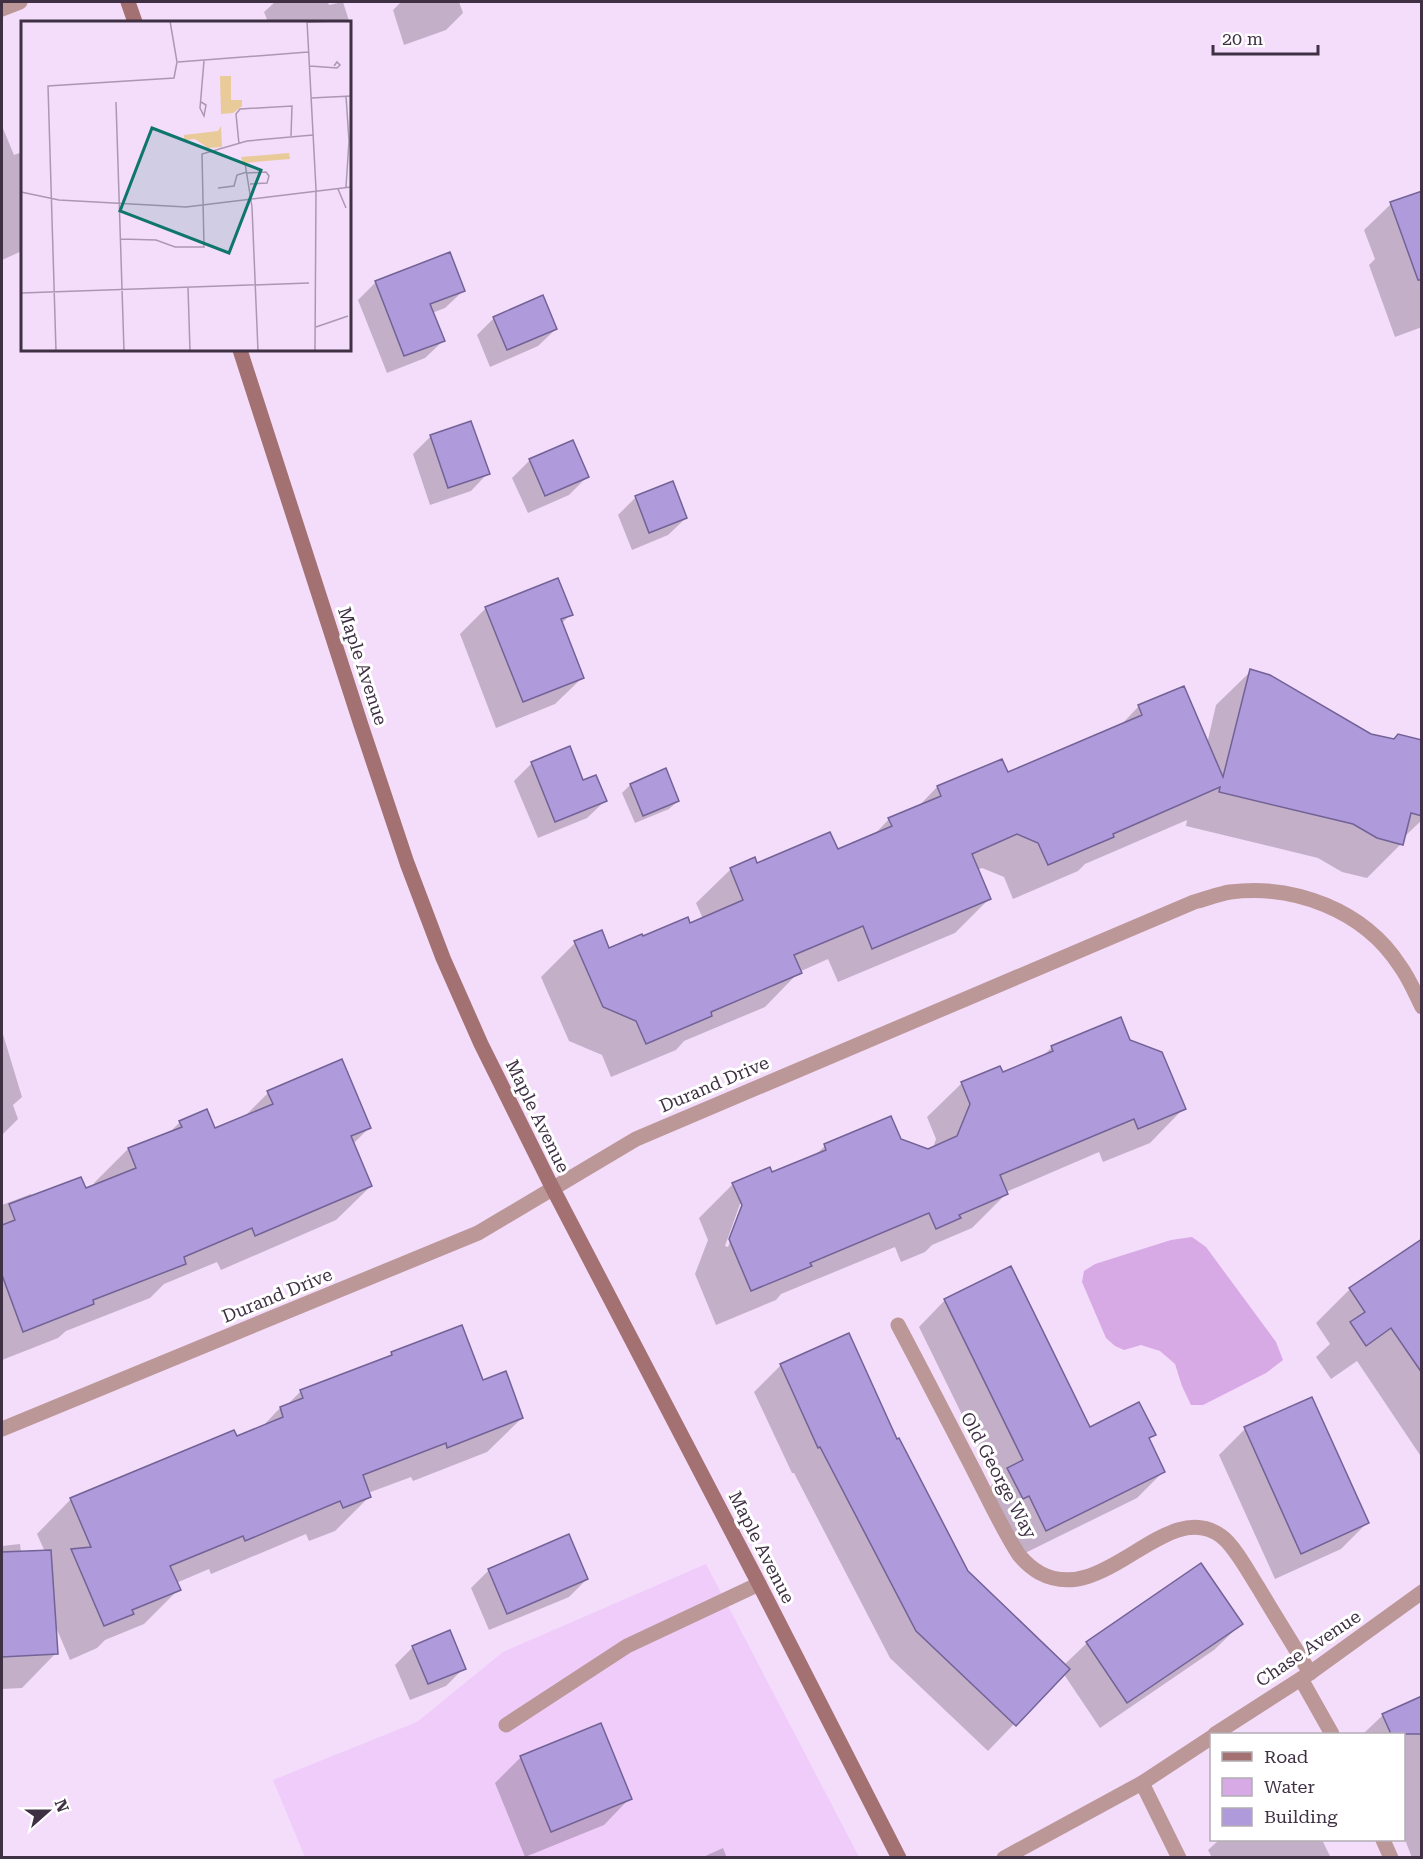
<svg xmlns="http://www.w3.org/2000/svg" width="1423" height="1859" viewBox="0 0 1423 1859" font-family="'Roboto Serif',serif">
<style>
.built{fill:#efccfa}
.water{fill:#d7aae5}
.shadow{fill:#0003;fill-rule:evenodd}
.building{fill:#af9adc;stroke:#736296;stroke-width:1.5}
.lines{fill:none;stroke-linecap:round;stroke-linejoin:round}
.service{stroke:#bb9797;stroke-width:15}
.minor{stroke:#bb9797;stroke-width:15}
.secondary{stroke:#a47172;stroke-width:15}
.labels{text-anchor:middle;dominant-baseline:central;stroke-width:6;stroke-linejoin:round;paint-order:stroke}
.street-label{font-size:18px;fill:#3f3044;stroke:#fff}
.inset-road{fill:none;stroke:#ac97b2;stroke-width:1.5}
.view{fill:#0f766e;fill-opacity:0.15;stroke:#0f766e;stroke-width:3}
.inset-edge{fill:none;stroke:#3f3044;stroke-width:3}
</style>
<rect width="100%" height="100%" fill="#f4dcfb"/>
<!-- built -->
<path class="built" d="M 706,1564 L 859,1857 L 305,1857 L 273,1780 L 417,1722 L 503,1652 Z"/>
<!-- water -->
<path class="water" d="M 1192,1237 L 1206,1247 L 1276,1342 L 1283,1360 L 1266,1373 L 1203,1405 L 1191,1405 L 1182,1386 L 1175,1364 L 1160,1351 L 1141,1345 L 1124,1350 L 1115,1346 L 1106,1338 L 1082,1282 L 1084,1271 L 1095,1264 L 1171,1240 Z"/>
<!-- shadow -->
<g class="shadow">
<path d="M 275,2 L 328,2 L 329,5 L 343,2 L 351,27 L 350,29 L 350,22 L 268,22 L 264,12 Z"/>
<path d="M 401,2 L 459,2 L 463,13 L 446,30 L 404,45 L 393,10 Z"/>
<path d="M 2,126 L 14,155 L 22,152 L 22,251 L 2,260 Z"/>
<path d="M 1422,192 L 1422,327 L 1395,337 L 1369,265 L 1375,259 L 1364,230 L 1391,204 Z"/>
<path d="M 376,282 L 463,291 L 445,308 L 432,313 L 443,341 L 425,358 L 387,373 L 358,300 Z"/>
<path d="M 494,318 L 556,329 L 538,346 L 490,367 L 477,335 Z"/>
<path d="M 471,423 L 488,473 L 471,491 L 430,505 L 413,454 L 430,437 Z"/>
<path d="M 530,460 L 587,477 L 569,495 L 528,513 L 512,478 Z"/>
<path d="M 636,497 L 686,518 L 668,535 L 632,550 L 618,515 Z"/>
<path d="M 486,608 L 571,614 L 561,624 L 582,678 L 555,704 L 496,728 L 460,634 Z"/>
<path d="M 1251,671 L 1371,735 L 1393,741 L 1422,742 L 1422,820 L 1403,838 L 1401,844 L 1367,878 L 1342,872 L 1318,858 L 1186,826 L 1187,820 L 1085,864 L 1078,871 L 1013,899 L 1004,877 L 982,868 L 977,870 L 989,899 L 955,933 L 838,982 L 828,959 L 799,972 L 765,1007 L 684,1041 L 676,1050 L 611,1077 L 602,1055 L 569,1041 L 541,977 L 575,943 L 609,950 L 689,925 L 703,919 L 696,903 L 731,869 L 837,851 L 873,836 L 889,819 L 917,808 L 937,787 L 1001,761 L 1007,774 L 1119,727 L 1139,706 L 1207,744 L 1216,705 Z"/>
<path d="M 532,763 L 582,782 L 605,801 L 587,818 L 538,838 L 514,781 Z"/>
<path d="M 630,785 L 678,801 L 669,809 L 635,823 L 622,793 Z"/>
<path d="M 2,1031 L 22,1097 L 13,1105 L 18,1119 L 2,1135 Z"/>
<path d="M 1129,1041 L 1184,1108 L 1150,1143 L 1103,1162 L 1099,1152 L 1006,1192 L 1006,1194 L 972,1228 L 932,1245 L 925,1252 L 901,1262 L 895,1247 L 781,1294 L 776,1300 L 716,1325 L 695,1274 L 708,1240 L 699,1218 L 733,1184 L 772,1174 L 814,1156 L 825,1146 L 899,1140 L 928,1150 L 933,1148 L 936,1139 L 927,1117 L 962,1083 L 1002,1074 L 1041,1058 L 1052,1047 ZM 740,1204 L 744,1204 L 728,1247 L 725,1246 Z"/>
<path d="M 268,1093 L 369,1128 L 353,1144 L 371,1186 L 336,1220 L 221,1270 L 217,1262 L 164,1284 L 150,1298 L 66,1331 L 58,1338 L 2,1360 L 2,1205 L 31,1194 L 33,1197 L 85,1189 L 95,1185 L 94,1183 L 128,1149 L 169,1133 L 180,1122 L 214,1130 L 243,1118 Z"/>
<path d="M 1422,1241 L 1422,1458 L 1357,1361 L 1331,1379 L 1316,1357 L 1330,1344 L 1316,1323 L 1350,1289 Z"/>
<path d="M 945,1300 L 1089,1429 L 1154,1434 L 1148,1440 L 1164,1471 L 1137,1498 L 1019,1556 L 982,1495 L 995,1482 L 919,1327 Z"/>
<path d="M 461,1327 L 482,1382 L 522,1418 L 487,1452 L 413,1481 L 411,1477 L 368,1493 L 369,1497 L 335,1531 L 309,1541 L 306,1534 L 211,1574 L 209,1569 L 176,1583 L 179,1589 L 144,1624 L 105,1640 L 97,1648 L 70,1660 L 55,1625 L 56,1653 L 22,1688 L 2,1689 L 2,1546 L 20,1544 L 21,1553 L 45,1552 L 37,1534 L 71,1499 L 261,1428 L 280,1408 L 286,1406 L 301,1391 L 386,1359 L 391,1354 Z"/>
<path d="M 781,1365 L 896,1441 L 967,1572 L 1064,1665 L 1087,1643 L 1241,1624 L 1214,1650 L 1100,1728 L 1063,1673 L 988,1751 L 890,1658 L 794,1473 L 792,1473 L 754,1392 Z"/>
<path d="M 1245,1429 L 1367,1523 L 1341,1549 L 1275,1579 L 1219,1455 Z"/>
<path d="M 489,1570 L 587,1579 L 569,1597 L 489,1630 L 471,1588 Z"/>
<path d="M 413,1647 L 464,1668 L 446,1686 L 410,1700 L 395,1665 Z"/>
<path d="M 1422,1698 L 1422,1858 L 1412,1858 L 1404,1837 L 1404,1734 L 1363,1734 L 1383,1715 Z"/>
<path d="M 521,1757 L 630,1798 L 604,1825 L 525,1857 L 495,1783 Z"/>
<path d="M 1219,1840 L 1322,1840 L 1331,1858 L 1212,1858 L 1208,1850 Z"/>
<path d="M 723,1848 L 727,1858 L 701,1858 Z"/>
</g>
<!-- building -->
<g class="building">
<path d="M 1422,191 L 1422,280 L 1418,280 L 1390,202 Z"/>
<path d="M 450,252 L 465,291 L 430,304 L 445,341 L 404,356 L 375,281 Z"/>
<path d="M 543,295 L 557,329 L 507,350 L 493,317 Z"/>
<path d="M 471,421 L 490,474 L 448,488 L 430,435 Z"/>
<path d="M 573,440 L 589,477 L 545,496 L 529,459 Z"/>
<path d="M 673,481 L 687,518 L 649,533 L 635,496 Z"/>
<path d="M 558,578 L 573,615 L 561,619 L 584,678 L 523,702 L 485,607 Z"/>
<path d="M 1250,669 L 1270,675 L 1371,734 L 1394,739 L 1398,734 L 1422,740 L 1422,816 L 1411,813 L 1403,845 L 1377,838 L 1353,824 L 1219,792 L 1220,787 L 1113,834 L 1114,837 L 1048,865 L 1038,843 L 1017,834 L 972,854 L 991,899 L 872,949 L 863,926 L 794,955 L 802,973 L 711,1012 L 712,1016 L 646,1044 L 636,1021 L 603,1007 L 574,941 L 602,930 L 609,948 L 642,934 L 643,936 L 688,917 L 690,923 L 743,900 L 730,868 L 755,857 L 757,863 L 830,832 L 838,849 L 892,826 L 888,818 L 941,796 L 937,786 L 1002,759 L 1008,772 L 1142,715 L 1138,705 L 1184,686 L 1223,777 Z"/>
<path d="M 570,746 L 583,780 L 596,775 L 607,801 L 555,822 L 531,762 Z"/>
<path d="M 666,768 L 679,801 L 643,816 L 630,784 Z"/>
<path d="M 1121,1017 L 1130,1040 L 1162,1052 L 1186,1109 L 1138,1129 L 1134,1119 L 1000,1175 L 1008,1194 L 959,1215 L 961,1218 L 936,1229 L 929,1213 L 810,1263 L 812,1266 L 751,1291 L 729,1239 L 742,1205 L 732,1183 L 770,1167 L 772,1172 L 826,1150 L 824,1144 L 891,1116 L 901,1139 L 928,1149 L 957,1136 L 970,1104 L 961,1082 L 1000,1066 L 1003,1072 L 1053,1051 L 1051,1046 Z"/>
<path d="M 342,1059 L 371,1128 L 351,1136 L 372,1186 L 255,1236 L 252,1228 L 184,1257 L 186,1264 L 93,1300 L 94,1304 L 23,1332 L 2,1275 L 2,1225 L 15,1220 L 9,1204 L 81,1177 L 86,1188 L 136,1168 L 128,1148 L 182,1127 L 179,1121 L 207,1109 L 215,1128 L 273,1104 L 267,1091 Z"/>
<path d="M 1422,1239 L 1422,1373 L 1391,1328 L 1366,1346 L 1350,1322 L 1365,1312 L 1349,1288 Z"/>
<path d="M 1011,1266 L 1090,1427 L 1139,1402 L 1156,1435 L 1149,1438 L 1165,1472 L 1046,1531 L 1029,1496 L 1023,1499 L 1007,1468 L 1023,1460 L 944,1299 Z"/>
<path d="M 462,1325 L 483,1380 L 506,1371 L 523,1418 L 447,1448 L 446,1443 L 363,1475 L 371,1497 L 343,1508 L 340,1501 L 245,1541 L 243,1536 L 170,1566 L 181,1590 L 132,1610 L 134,1614 L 104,1626 L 71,1549 L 91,1547 L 70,1498 L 234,1430 L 237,1436 L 283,1417 L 280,1407 L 303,1398 L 300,1390 L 392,1355 L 391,1352 Z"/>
<path d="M 849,1333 L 897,1439 L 899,1438 L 968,1571 L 1070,1669 L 1016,1726 L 916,1631 L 820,1447 L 818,1448 L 780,1364 Z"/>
<path d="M 1312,1397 L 1369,1523 L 1301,1554 L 1244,1427 Z"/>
<path d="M 569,1534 L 588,1579 L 507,1614 L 488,1569 Z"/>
<path d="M 51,1550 L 58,1654 L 2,1657 L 2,1552 Z"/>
<path d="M 1201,1563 L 1243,1624 L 1127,1703 L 1086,1642 Z"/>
<path d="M 450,1630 L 466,1669 L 428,1684 L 412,1646 Z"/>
<path d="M 1422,1696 L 1422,1734 L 1391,1734 L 1382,1714 Z"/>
<path d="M 601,1723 L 632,1799 L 551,1832 L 520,1756 Z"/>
</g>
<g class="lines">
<!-- service -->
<path class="service" d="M 506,1725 L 627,1646 L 759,1584"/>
<!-- minor -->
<g class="minor">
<path d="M 2,9 L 20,2"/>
<path d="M 898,1325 C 923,1372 947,1419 972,1467 C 987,1496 1001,1527 1019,1555 C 1024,1561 1033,1569 1040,1573 C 1105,1608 1166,1496 1221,1536 C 1234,1545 1249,1573 1258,1587 C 1275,1616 1293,1644 1310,1673"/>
<path d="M 2,1429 L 478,1233 L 636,1139 L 1194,902 C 1206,899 1218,894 1230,892 C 1294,884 1364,910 1400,966 C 1409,978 1415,993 1422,1007"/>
<path d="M 1301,1679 L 1332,1734"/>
<path d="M 1215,1734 L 1310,1673 L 1422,1592"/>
<path d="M 1142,1783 L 1179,1858"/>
<path d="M 1383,1840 L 1391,1858"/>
<path d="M 1004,1858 L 1142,1783 L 1212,1737"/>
</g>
<!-- secondary -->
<g class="secondary">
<path d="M 128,2 L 135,22"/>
<path d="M 240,350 L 361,725 L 407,863 L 443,958 L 481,1044 L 552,1187 L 759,1584 L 899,1858"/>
</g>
</g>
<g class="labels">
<!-- street labels -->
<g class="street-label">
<text transform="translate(363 666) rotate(72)">Maple Avenue</text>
<text transform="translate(714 1084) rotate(-23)">Durand Drive</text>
<text transform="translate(538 1116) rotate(64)">Maple Avenue</text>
<text transform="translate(277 1295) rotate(-22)">Durand Drive</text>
<text transform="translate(999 1475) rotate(62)">Old George Way</text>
<text transform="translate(762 1547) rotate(63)">Maple Avenue</text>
<text transform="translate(1308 1648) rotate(-34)">Chase Avenue</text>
</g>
</g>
<!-- overview -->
<g transform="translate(21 21)">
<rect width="330" height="330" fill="#f4dcfb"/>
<path d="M 199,55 L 210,55 L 210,79 L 221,79 L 221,85 L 212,92 L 200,93 ZM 200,105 L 201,126 L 187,127 L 174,118 L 163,119 L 163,114 L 197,110 ZM 268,132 L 269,138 L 222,142 L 220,136 Z" fill="#e9ca99"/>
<path class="inset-road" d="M 286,0 L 295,168 L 294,330M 287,1 L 315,0M 157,41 L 287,31M 289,45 L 316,47 L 319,44 L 316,41 L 313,45M 325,75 L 328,120 L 325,166M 290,77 L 330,75M 95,81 L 103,330M 180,81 L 185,84 L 183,95 L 179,87 L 183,40M 218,123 L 215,93 L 219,88 L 271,85 L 270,115M 224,142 L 231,186 L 237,330M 226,152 L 245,151 L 248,155 L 246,162 L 229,163M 197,167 L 213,165 L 216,154 L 226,151M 317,168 L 325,187M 0,171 L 38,179 L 165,186 L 330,166M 100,218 L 135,219 L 154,226 L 183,226 L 181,133 L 226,120 L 292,114M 167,266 L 169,330M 0,272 L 288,262M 295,306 L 327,295M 35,330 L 27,65 L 153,57 L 156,41 L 149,0"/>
<path class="view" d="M 131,107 L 240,149 L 208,232 L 99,190 Z"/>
<rect width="330" height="330" class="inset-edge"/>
</g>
<!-- border -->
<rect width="1423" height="1859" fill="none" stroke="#3f3044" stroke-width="6"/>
<!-- legend -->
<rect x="1210" y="1733" width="195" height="108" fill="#ffffff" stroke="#b2acb4" stroke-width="1.5"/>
<rect x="1222" y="1752" width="30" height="9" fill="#a47172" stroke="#b2acb4" stroke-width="1.5"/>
<text x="1264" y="1763" font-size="18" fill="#3f3044">Road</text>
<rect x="1222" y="1778" width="30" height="18" fill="#d7aae5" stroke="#b2acb4" stroke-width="1.5"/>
<text x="1264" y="1793" font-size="18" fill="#3f3044">Water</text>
<rect x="1222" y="1808" width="30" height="18" fill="#af9adc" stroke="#b2acb4" stroke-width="1.5"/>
<text x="1264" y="1823" font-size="18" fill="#3f3044">Building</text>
<!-- north arrow -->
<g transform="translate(48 1811) rotate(69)" stroke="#ffffff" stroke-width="4.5" paint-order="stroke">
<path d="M0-4.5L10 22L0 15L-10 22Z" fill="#3f3044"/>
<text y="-9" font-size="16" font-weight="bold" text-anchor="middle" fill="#3f3044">N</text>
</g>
<!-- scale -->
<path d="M1213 45v9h105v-9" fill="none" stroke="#3f3044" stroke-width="3"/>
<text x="1222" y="45" font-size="18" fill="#3f3044" stroke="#ffffff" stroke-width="4.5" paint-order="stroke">20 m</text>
</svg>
